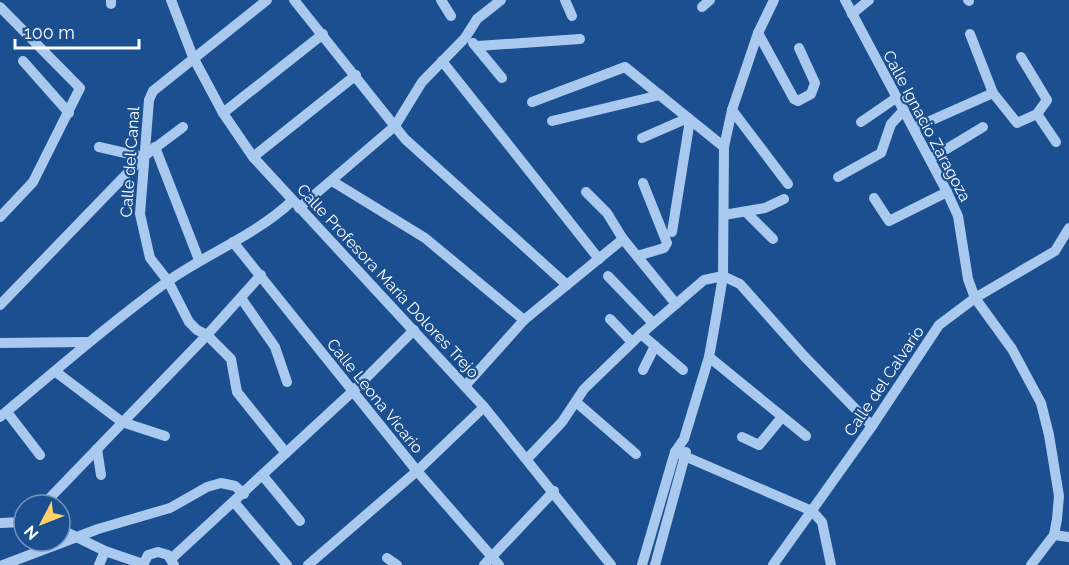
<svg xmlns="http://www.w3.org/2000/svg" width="1069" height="565" viewBox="0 0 1069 565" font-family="Raleway,sans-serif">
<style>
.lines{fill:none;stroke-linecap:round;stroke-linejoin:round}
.minor{stroke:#a9c9ee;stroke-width:10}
.labels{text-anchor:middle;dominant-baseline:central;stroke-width:4.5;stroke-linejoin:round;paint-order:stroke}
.street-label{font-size:16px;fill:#fff;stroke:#1b4f8f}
</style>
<rect width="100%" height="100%" fill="#1b4f8f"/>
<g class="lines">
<!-- minor -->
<g class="minor">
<path d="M 111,0 L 111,4"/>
<path d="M 171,0 L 193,57 L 223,113 L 253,157 L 484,407 L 611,565"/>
<path d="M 267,0 L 153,91 L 149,100 L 140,214 L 150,258 L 168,281 L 189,322 L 197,330 L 207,335 L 231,359 L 237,392 L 286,453"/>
<path d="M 294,0 L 405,139 L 567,285"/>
<path d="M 441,0 L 451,16"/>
<path d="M 565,0 L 572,16"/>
<path d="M 845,0 L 947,192 L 958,216 L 968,279 L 975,298 L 1012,349 L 1041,403 L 1049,435 L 1059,496 L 1057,519 L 1054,535 L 1031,565"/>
<path d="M 968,0 L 969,1"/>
<path d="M 0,7 L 80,88 L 33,182 L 0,217"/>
<path d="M 702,7 L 710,0"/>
<path d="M 852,14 L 869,0"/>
<path d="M 758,33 L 794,99 L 798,101 L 811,94 L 815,83 L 799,48"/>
<path d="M 970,34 L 993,93 L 1017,123 L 1037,114 L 1047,100 L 1021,57"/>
<path d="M 473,43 L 502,78"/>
<path d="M 477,46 L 580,39"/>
<path d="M 23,61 L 69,113"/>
<path d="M 442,61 L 599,259"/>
<path d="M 532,102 L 625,67 L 724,147"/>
<path d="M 732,110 L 788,184"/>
<path d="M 223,113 L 323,34"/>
<path d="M 1037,114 L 1056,142"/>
<path d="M 552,121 L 660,95"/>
<path d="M 861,122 L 896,98"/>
<path d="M 914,128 L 993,93"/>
<path d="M 642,138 L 688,118"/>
<path d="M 99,147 L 143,157"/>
<path d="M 155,147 L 199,260"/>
<path d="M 253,157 L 356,75"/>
<path d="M 930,159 L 983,127"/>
<path d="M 838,177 L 881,153 L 891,124 L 904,110"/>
<path d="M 332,181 L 425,238 L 524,320"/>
<path d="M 586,192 L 607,213 L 623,239 L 676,304"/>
<path d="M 874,198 L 889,221 L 947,192"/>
<path d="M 299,208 L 395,126 L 422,82 L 465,38 L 477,19 L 501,0"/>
<path d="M 746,212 L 773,239"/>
<path d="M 724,215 L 765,208 L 784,199"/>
<path d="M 672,232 L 690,120"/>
<path d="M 233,242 L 417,471 L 499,565"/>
<path d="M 637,256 L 664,248 L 667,243 L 643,183"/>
<path d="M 608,276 L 653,323"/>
<path d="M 241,298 L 275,347 L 287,382"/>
<path d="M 0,305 L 143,157 L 183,127"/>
<path d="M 610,319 L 632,342"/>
<path d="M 641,334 L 683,370"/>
<path d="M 0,343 L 86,342"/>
<path d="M 709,357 L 806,436"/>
<path d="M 643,370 L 655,346"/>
<path d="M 56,372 L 122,422 L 165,436"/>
<path d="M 465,386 L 524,320 L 623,239"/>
<path d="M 576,402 L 636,454"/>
<path d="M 7,412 L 40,455"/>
<path d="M 0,417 C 55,371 109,324 168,281 C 208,253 256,235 292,201"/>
<path d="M 742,437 L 759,445 L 782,417"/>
<path d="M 97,449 L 101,475"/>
<path d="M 675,452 L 812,511 L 822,522 L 831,565"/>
<path d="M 527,459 L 562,422 L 584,389 L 641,334 L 704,280 L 723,276 L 740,284 L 804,356 L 872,426"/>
<path d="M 263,476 L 300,521"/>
<path d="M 234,502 L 287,565"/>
<path d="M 43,505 L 207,335 L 261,275"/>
<path d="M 0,523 L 24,522"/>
<path d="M 60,529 L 105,551 L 143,564"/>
<path d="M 1054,535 L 1069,537"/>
<path d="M 387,558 L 397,565"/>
<path d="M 171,559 L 352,392 L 414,330"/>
<path d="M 3,565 L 98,529 L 170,508 L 207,487 L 221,483 L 235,486 L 244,494"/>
<path d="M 99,565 L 105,551"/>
<path d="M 143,565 L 148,555 L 158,552 L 168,555 L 174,565"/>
<path d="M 308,565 L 417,471 L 484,407"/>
<path d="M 484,565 L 554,491"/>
<path d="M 642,565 L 675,452 L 684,439 L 709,357 L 716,318 L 723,276 L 724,147 L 732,110 L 758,33 L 774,0"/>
<path d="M 655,565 L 686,452"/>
<path d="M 773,565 L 872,426 L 939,325 L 975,298 L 1055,251 L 1069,228"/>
</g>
</g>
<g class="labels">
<!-- street labels -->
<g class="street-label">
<text transform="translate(927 126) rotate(62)">Calle Ignacio Zaragoza</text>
<text transform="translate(130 162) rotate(-86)">Calle del Canal</text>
<text transform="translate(388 281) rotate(47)">Calle Profesora María Dolores Trejo</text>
<text transform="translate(884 381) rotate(-56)">Calle del Calvario</text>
<text transform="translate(375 396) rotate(51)">Calle Leona Vicario</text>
</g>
</g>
<!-- north arrow -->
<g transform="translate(42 523) rotate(228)"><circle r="28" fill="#1b4f8f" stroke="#7695bc" stroke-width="1.5"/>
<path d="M0-4.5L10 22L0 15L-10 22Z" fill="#ffd166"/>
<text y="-9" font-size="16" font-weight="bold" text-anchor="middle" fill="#ffffff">N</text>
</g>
<!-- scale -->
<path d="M15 39v9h124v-9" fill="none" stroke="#ffffff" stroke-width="3"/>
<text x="24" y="39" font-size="18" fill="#ffffff" stroke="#1b4f8f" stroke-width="4.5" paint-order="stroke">100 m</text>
</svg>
